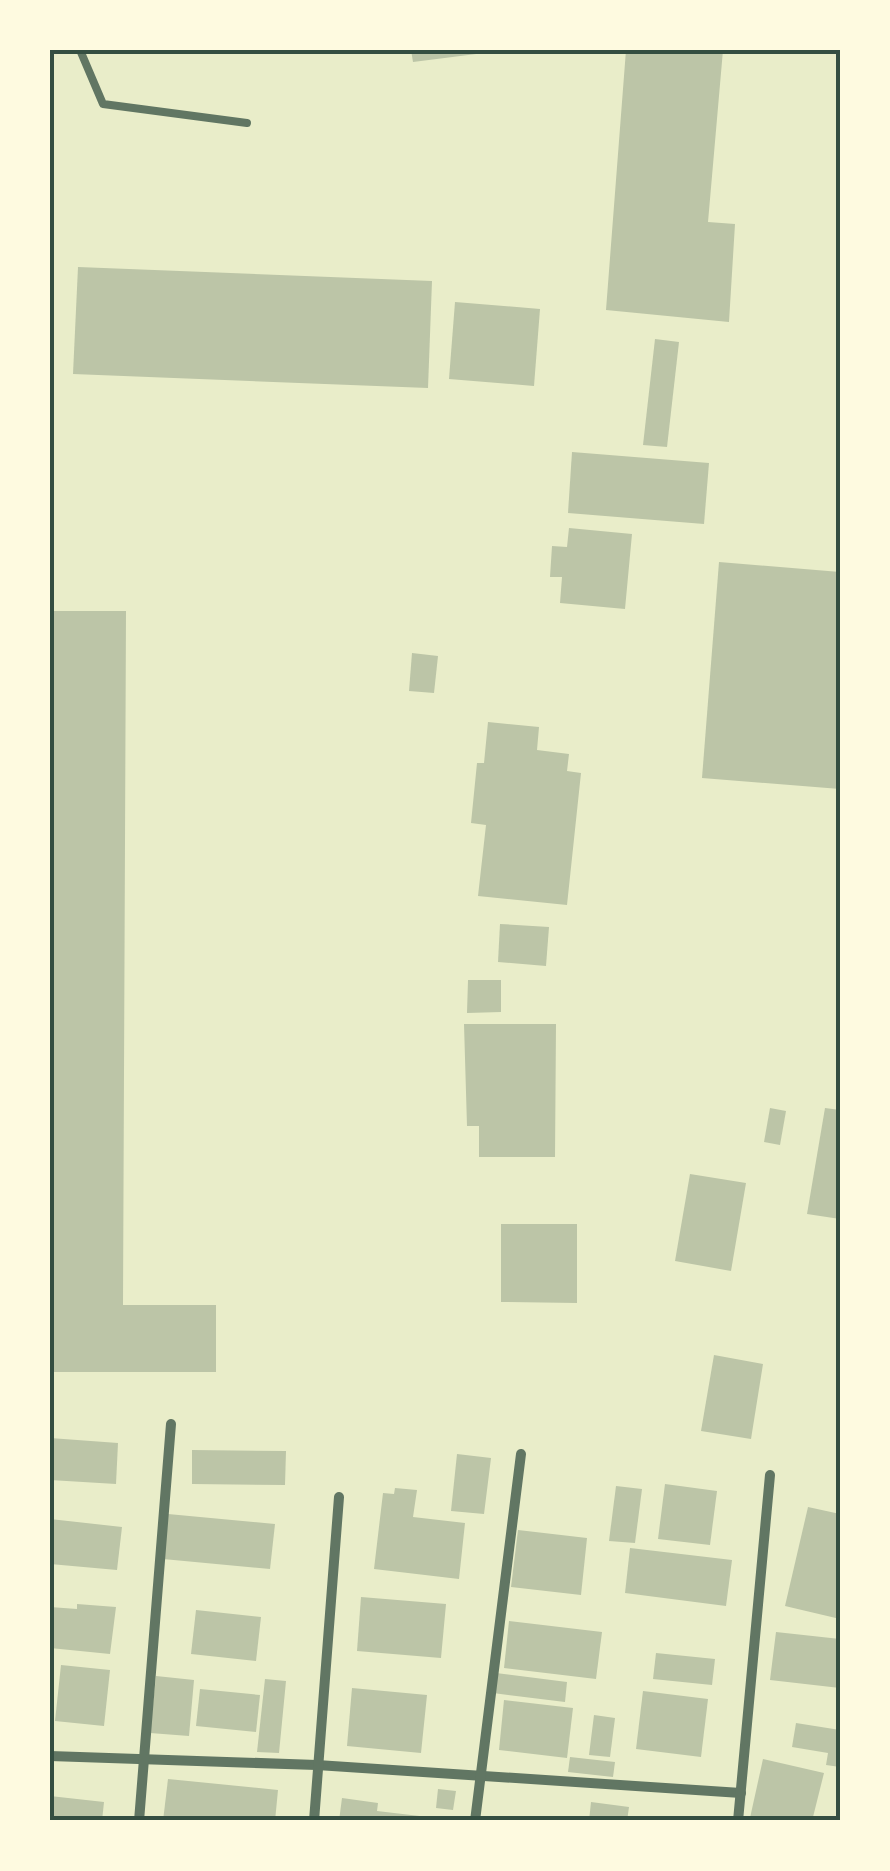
<svg xmlns="http://www.w3.org/2000/svg" width="890" height="1871" viewBox="0 0 890 1871" font-family="'Archivo Narrow',sans-serif">
  <rect width="100%" height="100%" fill="#e9edc9"/>
  <g fill="#bcc5a7">
    <path d="M411 50H492V52L413 62Z"/>
    <path d="M626 50H723L708 222 735 224 729 322 606 310Z"/>
    <path d="M78 267 432 281 428 388 73 374Z"/>
    <path d="M455 302 540 309 534 386 449 379Z"/>
    <path d="M655 339 679 342 667 447 643 445Z"/>
    <path d="M572 452 709 463 704 524 568 513Z"/>
    <path d="M569 528 632 534 625 609 560 603 562 577H550L552 546 567 547Z"/>
    <path d="M719 562 840 572V789L702 778Z"/>
    <path d="M50 611H126L123 1305H216V1372H50Z"/>
    <path d="M412 653 438 656 434 693 409 691Z"/>
    <path d="M488 722 539 727 537 750 569 754 567 771 581 773 567 905 478 896 486 825 471 823 477 763H484Z"/>
    <path d="M500 924 549 927 546 966 498 962Z"/>
    <path d="M468 980H501V1012L467 1013Z"/>
    <path d="M464 1024H556L555 1157H479V1126H467Z"/>
    <path d="M770 1108 786 1111 780 1145 764 1142Z"/>
    <path d="M825 1108 840 1110V1219L807 1214Z"/>
    <path d="M690 1174 746 1183 731 1271 675 1261Z"/>
    <path d="M501 1224H577V1303L501 1302Z"/>
    <path d="M714 1355 763 1364 751 1439 701 1431Z"/>
    <path d="M50 1438 118 1443 116 1484 50 1480Z"/>
    <path d="M192 1450 286 1451 285 1485 192 1484Z"/>
    <path d="M457 1454 491 1458 484 1514 451 1511Z"/>
    <path d="M665 1484 717 1491 710 1545 658 1539Z"/>
    <path d="M616 1486 642 1489 635 1543 609 1541Z"/>
    <path d="M395 1488 417 1490 413 1517 465 1523 459 1579 374 1569 383 1493 394 1494Z"/>
    <path d="M808 1507 840 1514V1619L785 1606Z"/>
    <path d="M168 1514 275 1524 270 1569 163 1559Z"/>
    <path d="M50 1519 122 1527 117 1570 50 1564Z"/>
    <path d="M518 1530 587 1538 581 1595 511 1587Z"/>
    <path d="M630 1548 732 1560 726 1606 625 1593Z"/>
    <path d="M361 1597 446 1604 441 1658 357 1651Z"/>
    <path d="M77 1604 116 1607 110 1654 50 1648V1607L77 1609Z"/>
    <path d="M196 1610 261 1617 256 1661 191 1654Z"/>
    <path d="M509 1621 602 1632 596 1679 504 1668Z"/>
    <path d="M776 1632 840 1639V1688L770 1680Z"/>
    <path d="M656 1653 715 1659 712 1685 653 1679Z"/>
    <path d="M61 1665 110 1670 104 1726 55 1721Z"/>
    <path d="M496 1673 567 1682 565 1702 493 1693Z"/>
    <path d="M156 1676 194 1680 189 1736 150 1733Z"/>
    <path d="M265 1679 286 1681 279 1753 257 1752Z"/>
    <path d="M352 1688 427 1695 421 1753 347 1746Z"/>
    <path d="M200 1689 260 1695 256 1732 196 1726Z"/>
    <path d="M643 1691 708 1699 701 1757 636 1749Z"/>
    <path d="M504 1700 573 1708 567 1758 499 1750Z"/>
    <path d="M594 1715 615 1718 610 1757 589 1755Z"/>
    <path d="M796 1723 840 1730V1767L826 1765 828 1753 792 1747Z"/>
    <path d="M570 1757 615 1762 613 1777 568 1772Z"/>
    <path d="M763 1759 824 1773 812 1821 750 1818Z"/>
    <path d="M168 1779 278 1790 275 1821H163Z"/>
    <path d="M438 1789 456 1791 453 1810 436 1808Z"/>
    <path d="M50 1796 104 1802 102 1821H50Z"/>
    <path d="M342 1798 378 1803 377 1811 428 1817V1821H339Z"/>
    <path d="M591 1802 629 1807 627 1821H589Z"/>
  </g>
  <g fill="none" stroke-linecap="round" stroke-linejoin="round">
    <path stroke="#617663" stroke-width="8" d="M80 50 103 104 247 123"/>
    <g stroke="#617663" stroke-width="10">
      <path d="M50 1756 317 1765 741 1793"/>
      <path d="M139 1821 171 1424"/>
      <path d="M314 1821 339 1497"/>
      <path d="M475 1821 521 1454"/>
      <path d="M738 1821 770 1475"/>
    </g>
  </g>
  <rect width="890" height="1871" fill="none" stroke="#fefae0" stroke-width="105"/>
  <rect x="52" y="52" width="786" height="1766" fill="none" stroke="#344e41" stroke-width="4"/>
</svg>
